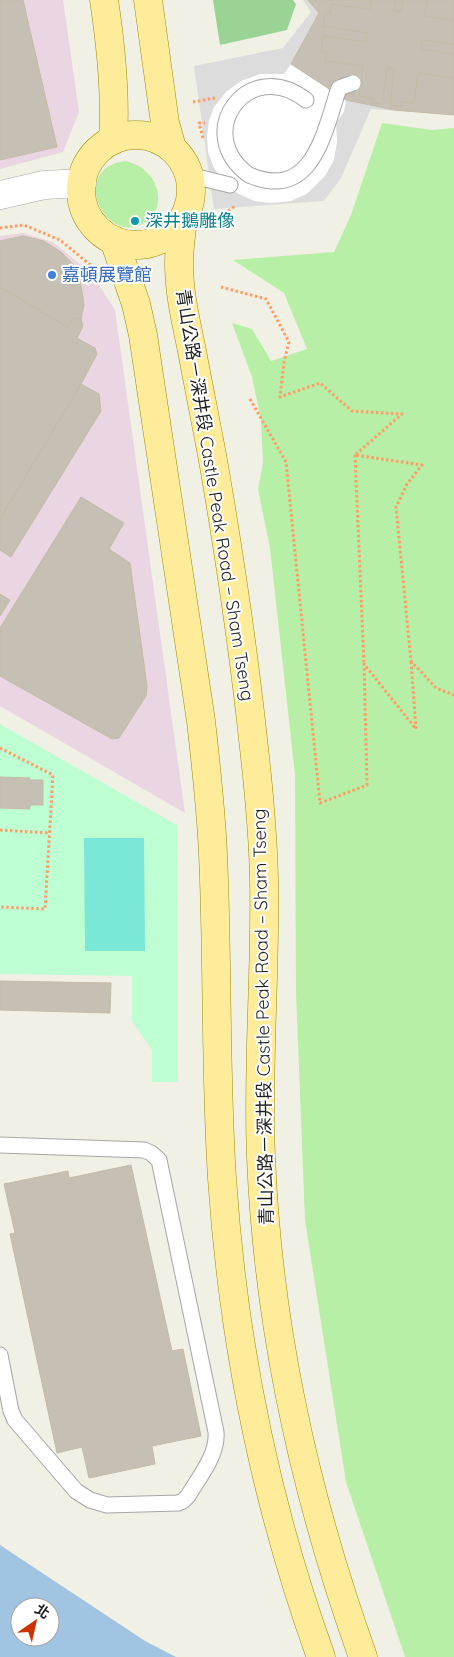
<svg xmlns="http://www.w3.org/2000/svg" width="454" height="1657" viewBox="0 0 454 1657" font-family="Quicksand,'Noto Sans TC',sans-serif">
  <rect width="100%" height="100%" fill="#f1f0e4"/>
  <path fill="#dddcdc" d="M303 0H454V115L371 109 341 178 324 201 214 209 194 66 283 48 311 12Z"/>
  <g fill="#ead6e2">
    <path d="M0 0H63L79 112 63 152 0 169Z"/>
    <path d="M23 233 53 242 92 274 115 310 185 813 0 706V236Z"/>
  </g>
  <g fill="#b8efa6">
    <path d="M382 123 432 130 454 128V1657H405L346 1482 305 1220 296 993 295 775 270 548 258 489 263 463 261 420 252 377 232 323 252 329 271 361 307 349 284 293 233 260 334 252 351 215Z"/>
    <path d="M126 161C132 163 138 165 143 169 160 181 165 209 146 222 105 249 68 167 126 161Z"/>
  </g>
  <path fill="#99d495" d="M213 0H293L296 4 287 30 220 45Z"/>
  <path fill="#befed3" d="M0 724 177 825 178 1082H152V1050L132 1021V976L0 974Z"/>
  <path fill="#7be7d7" d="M84 838H144L145 951H85Z"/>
  <path fill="#a1c4e2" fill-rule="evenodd" d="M0 1545 145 1641 176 1657H0ZM20 1607H50V1637H20Z"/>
  <path fill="#fff" d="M291 64 346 100 344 112 336 123 337 142 334 160 325 176 308 193 291 201 272 203 254 201 237 193 224 182 214 168 208 152 207 136 209 121 214 107 226 92 241 81 260 74H284Z"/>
  <g fill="#c6c0b4" stroke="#c4baa5">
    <path d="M0 0H23L57 147 0 160Z"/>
    <path d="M308 0H454V115L394 110 346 100 291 64 319 13Z"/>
    <path d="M371 0H396L394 11 401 12 403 0H427L425 16 454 20V44L422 40 421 49 454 54V78L418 73 414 103 402 102 401 107 390 105 394 69 387 68 382 104 371 103 372 98 359 96 363 66 325 61 327 52 321 51 323 36 366 42 367 33 323 26 325 13H330L331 4 370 9Z"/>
    <path d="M23 236 44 241 61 252 74 265 81 285 84 305 81 319 74 318 67 327 0 287V241Z"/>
    <path d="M0 287 67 327 74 318 81 319 83 326 77 338 95 348 97 354 81 384 0 519Z"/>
    <path d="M81 384 99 394 101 411 11 557 0 550V519Z"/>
    <path d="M81 497 124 523 109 549 130 563 147 686 146 696 119 738 112 739 0 676V628Z"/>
    <path d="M0 594 10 600 0 616Z"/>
    <path d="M0 777 30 778 29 780H43V805H30V809L0 808Z"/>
    <path d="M0 981 111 983 110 1013 0 1010Z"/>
    <path d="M131 1165 172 1351 183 1349 201 1436 152 1446 155 1464 89 1478 82 1447 57 1453 10 1234 15 1233 4 1184 68 1171 69 1178Z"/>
  </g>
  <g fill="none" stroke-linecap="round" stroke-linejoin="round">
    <g stroke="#a6a6a6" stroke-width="17">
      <g id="lane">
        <path d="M189 175 230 185"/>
        <path d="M249 175C191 133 249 55 306 100"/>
        <path d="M0 1145 144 1150 151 1153 159 1160 216 1432C218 1455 199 1477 188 1496L183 1501 178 1503 107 1505 90 1500 76 1491 15 1420 11 1411 0 1355"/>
      </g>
    </g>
    <g stroke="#a6a6a6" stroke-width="29">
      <path id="street" d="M0 195 44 185 82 183"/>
    </g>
    <g stroke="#9a8c00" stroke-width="29">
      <g id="primary">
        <path d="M104 0C111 46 116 94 113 140"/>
        <path d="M148 0 165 123 172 148"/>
        <circle cx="136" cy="190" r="55"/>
        <path d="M183 220C181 235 179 249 179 264 179 293 186 322 192 351 199 389 207 427 214 466 230 559 244 654 254 748 259 792 263 836 264 879 266 972 257 1065 261 1157 268 1330 305 1495 363 1657"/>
        <path d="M114 240 136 304 143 335 201 721C206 765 211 809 213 854 218 962 215 1070 222 1178 233 1342 265 1502 321 1657"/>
      </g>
    </g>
    <g stroke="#ff9c67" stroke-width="3" stroke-dasharray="2.5 2.5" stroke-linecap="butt">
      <path d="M193 102 215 98"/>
      <path d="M203 138 199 123H205"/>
      <path d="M228 211 235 206"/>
      <path d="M0 228 24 225 60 240 94 268"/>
      <path d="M221 287 266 299 289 342 284 362 280 397 320 383 352 411 402 414 355 455 422 465 407 484 396 507 411 661 436 688 454 695"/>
      <path d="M250 399 286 462 320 803 367 785 364 664 416 729 411 661"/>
      <path d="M355 455 364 664"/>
      <path d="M0 748 53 775 45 909 0 907"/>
      <path d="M0 830 49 833"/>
    </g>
    <use href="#lane" stroke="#fff" stroke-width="15"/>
    <use href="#street" stroke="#fff" stroke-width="28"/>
    <use href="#primary" stroke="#ffec9b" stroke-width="28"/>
    <g stroke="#a6a6a6" stroke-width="17" stroke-linecap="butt">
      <path id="lane-bridge" d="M249 175C313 202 324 132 339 88L353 83"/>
    </g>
    <use href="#lane-bridge" stroke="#fff" stroke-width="15"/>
  </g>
  <circle fill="#0f9aa8" stroke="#fff" stroke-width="2" cx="135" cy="221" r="5"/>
  <circle fill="#3f7fe0" stroke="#fff" stroke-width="2" cx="52" cy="275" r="5"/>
  <g text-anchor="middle" stroke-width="4" stroke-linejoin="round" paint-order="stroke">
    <g font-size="18" fill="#0d838f" stroke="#fff" text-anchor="start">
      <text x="145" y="227">深井鵝雕像</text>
    </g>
    <g font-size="18" fill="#366cbe" stroke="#fff" text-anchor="start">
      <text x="62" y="281">嘉頓展覽館</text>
    </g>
    <g font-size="18" fill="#1f1f1f" stroke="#fff">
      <text transform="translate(215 495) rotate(81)" y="6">青山公路－深井段 Castle Peak Road – Sham Tseng</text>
      <text transform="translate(263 1017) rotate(-91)" y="6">青山公路－深井段 Castle Peak Road – Sham Tseng</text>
    </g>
  </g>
  <g transform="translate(35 1622) rotate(34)"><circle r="24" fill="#ffffff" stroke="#a5a5a5"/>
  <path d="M0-4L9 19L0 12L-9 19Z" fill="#ce3200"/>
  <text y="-8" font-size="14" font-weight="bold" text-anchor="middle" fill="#1f1f1f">北</text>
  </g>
</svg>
